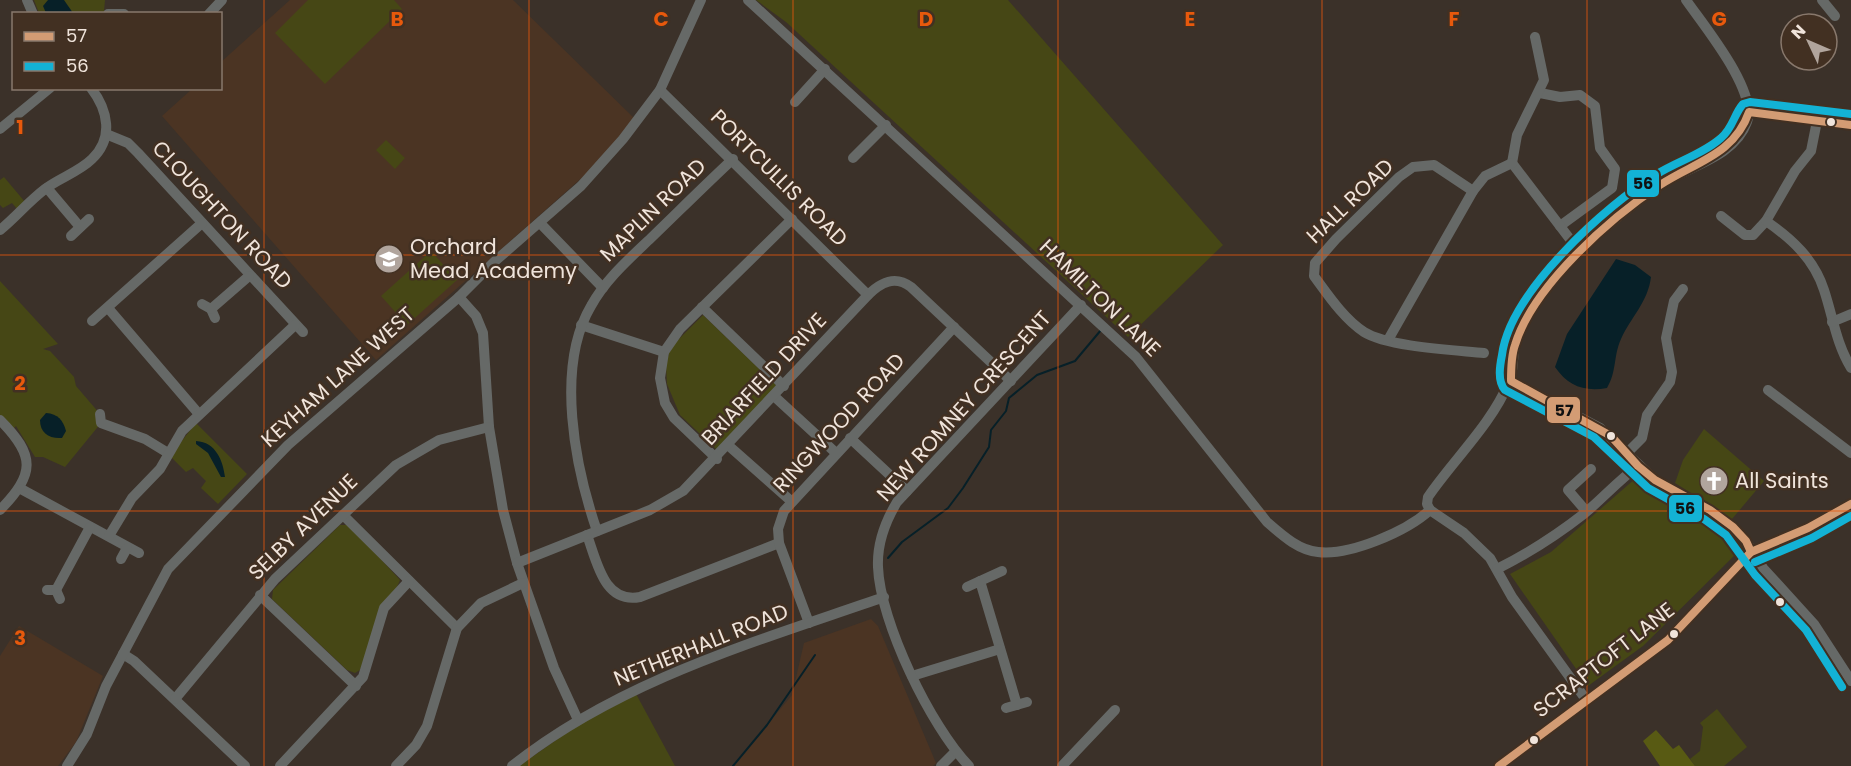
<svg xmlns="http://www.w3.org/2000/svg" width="1851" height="766" viewBox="0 0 1851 766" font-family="Poppins,sans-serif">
  <rect width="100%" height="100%" fill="#3b3129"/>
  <g fill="#4b3423">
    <path d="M290 0H513L635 119 603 159 376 360 162 116 192 89 220 88 221 62Z"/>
    <path d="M871 619 878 626 936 763 933 766H733L792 695 804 643Z"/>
    <path d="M19 626 103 676 76 742 58 766H0V656Z"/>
  </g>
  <g fill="#464715">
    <path d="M34 0H105L104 11 102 14 39 13Z"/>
    <path d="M308 0H394L402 9 325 84 275 33Z"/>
    <path d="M756 0H1008L1223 245 1128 337 786 22Z"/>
    <path d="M386 140 405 158 395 169 376 150Z"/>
    <path d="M4 177 25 202 17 209 12 203 3 208 0 205V180Z"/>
    <path d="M431 251 457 280 407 325 381 296Z"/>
    <path d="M0 281 58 344 43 349 50 351 74 377 76 386 100 414 101 423 65 467 43 457H35L16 426 11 431 0 420Z"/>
    <path d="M703 315 777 386 717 450 680 415 667 384 666 366 670 348Z"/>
    <path d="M196 423 247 474 218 504 201 488 206 481 193 468 186 472 170 456Z"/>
    <path d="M1704 429 1764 481 1732 519 1675 483 1683 460Z"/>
    <path d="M1636 478 1693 509 1743 547 1643 646 1588 686 1510 574 1551 552Z"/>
    <path d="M340 525H349L400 580 360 670 355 673 347 670 272 599 273 590Z"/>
    <path d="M635 692 675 766H519L575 727Z"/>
    <path d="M1717 709 1747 747 1724 766H1695L1690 759 1700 751 1703 727 1700 723Z"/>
  </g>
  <path fill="#585a13" d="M1656 730 1673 749 1679 745 1695 766H1660L1643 741Z"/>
  <g fill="#072028">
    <path d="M48 0H64L73 13H46L43 6Z"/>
    <path d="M1616 259 1635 265 1651 277C1648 302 1631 317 1621 339 1613 357 1617 371 1607 388 1584 392 1568 386 1555 367L1567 334Z"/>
    <path d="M46 413C58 414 63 420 66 431L62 438C49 439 40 433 40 420Z"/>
    <path d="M196 441C216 442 223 461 225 477H221L208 453 196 444Z"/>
  </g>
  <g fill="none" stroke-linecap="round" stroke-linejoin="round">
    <g stroke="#072028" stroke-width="2">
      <path d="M888 558 902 542 948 508 963 488 989 447 991 430 1006 411 1009 398 1037 375 1075 361 1101 330"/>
      <path d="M733 766 767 725 815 655"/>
    </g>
    <g stroke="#666967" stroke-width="10">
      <path d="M27 0 33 14"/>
      <path d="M748 0 1136 357 1267 522C1282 535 1298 550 1318 552 1350 556 1407 531 1430 510"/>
      <path d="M1822 0 1835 16"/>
      <path d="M108 14H124"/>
      <path d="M209 14 222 0"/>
      <path d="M660 90 868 295"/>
      <path d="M1540 93 1560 97 1580 95 1595 106 1600 148 1615 169 1612 188 1560 226"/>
      <path d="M795 102 825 69"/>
      <path d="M1749 112 1851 125"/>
      <path d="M0 129 50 88"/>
      <path d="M106 134 128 143 138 153 303 332"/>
      <path d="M853 158 886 125"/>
      <path d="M1512 163 1517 135 1544 80 1535 37"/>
      <path d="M1512 163 1579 251"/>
      <path d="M47 188 80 227"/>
      <path d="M1473 191 1434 165 1413 167 1399 177 1336 239 1315 263 1314 276C1328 295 1344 319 1364 332 1388 347 1455 350 1484 353"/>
      <path d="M1721 216 1745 235H1753L1766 221 1795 171 1811 151 1817 121"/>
      <path d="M1766 221C1792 239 1814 259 1824 290 1833 317 1836 343 1851 368"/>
      <path d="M540 223 603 288"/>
      <path d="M0 230C16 217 28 202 45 189 59 178 79 172 92 159 114 138 108 110 91 88"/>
      <path d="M71 236 89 219"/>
      <path d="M459 297 476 316 483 333 489 427 503 510 517 563 554 668 578 720"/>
      <path d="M202 304 211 309 215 318"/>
      <path d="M702 307 784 386"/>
      <path d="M108 308 198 413"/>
      <path d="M211 309 249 276"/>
      <path d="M92 321 202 223"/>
      <path d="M1832 322 1851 314"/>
      <path d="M581 325 664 352"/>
      <path d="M1388 340 1473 191 1485 176 1512 163"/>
      <path d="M1511 381 1600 428 1655 480 1710 510 1733 527 1746 541 1763 568 1814 624 1851 681"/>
      <path d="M1768 390 1851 453"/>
      <path d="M775 397 836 453"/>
      <path d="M100 414 101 423 145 439 168 453"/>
      <path d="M0 420C36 456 35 474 0 510"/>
      <path d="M850 438 907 491"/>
      <path d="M729 446 791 501"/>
      <path d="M1627 453 1642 438 1647 415 1670 382 1672 372 1666 338 1674 301 1683 289"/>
      <path d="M717 459 674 418 665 403 660 378 664 352 680 329 792 219"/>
      <path d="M21 489 139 553"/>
      <path d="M1430 510 1427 504 1428 497C1454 459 1491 425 1509 382 1515 370 1511 352 1517 338 1528 310 1558 272 1580 250 1605 227 1633 204 1661 184 1689 166 1735 157 1747 122 1758 91 1704 26 1686 0"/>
      <path d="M1430 510 1464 533 1490 558 1512 597 1587 701"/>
      <path d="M1586 511 1568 490 1591 469"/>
      <path d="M343 515 457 628"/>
      <path d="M597 531C575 467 555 367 591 306 606 279 629 259 651 238 678 212 705 185 733 159"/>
      <path d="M587 535C597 562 604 604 640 597L779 543"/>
      <path d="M109 536 132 498 160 469 182 431 295 325"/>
      <path d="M121 559 127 548"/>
      <path d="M517 563 650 510 683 491 868 295C881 282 895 275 911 287L1011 381"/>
      <path d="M1497 569C1529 553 1557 535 1585 513 1603 498 1619 480 1638 466"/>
      <path d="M980 581 1017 705"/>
      <path d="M967 587 1002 571"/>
      <path d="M47 590H56L60 599"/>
      <path d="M56 590 90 527"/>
      <path d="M260 595 356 686"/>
      <path d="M809 623 779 543 778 529 784 511 954 327"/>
      <path d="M123 654 134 661 245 766"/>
      <path d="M912 676 1000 649"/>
      <path d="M175 699 275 579 396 465 439 440 489 427"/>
      <path d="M1006 708 1027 702"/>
      <path d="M67 766 87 734 106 686 168 569 288 445 459 297 494 262 581 186 623 139 660 90 701 0"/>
      <path d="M280 766 363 677 384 608 409 581"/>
      <path d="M396 766 416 745 427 726 457 628 481 603 523 583"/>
      <path d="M512 766C620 680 755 642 884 597"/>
      <path d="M941 766 955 752"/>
      <path d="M969 766C931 727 880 622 878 567 877 544 885 522 897 502L1081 305"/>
      <path d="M1062 766 1115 710"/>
      <path d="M1499 766 1668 640 1751 552 1808 528 1851 504"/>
    </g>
    <g stroke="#423022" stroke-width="12">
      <g id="bus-1">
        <path d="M1751 552 1746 541 1733 527 1710 510 1655 480 1638 466 1611 436 1511 381C1511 369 1511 356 1515 345 1533 286 1610 218 1660 185 1695 162 1734 155 1749 112L1851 125"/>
        <path d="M1499 766 1668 640 1751 552 1808 528 1851 504"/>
      </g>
    </g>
    <g stroke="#423022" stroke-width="12">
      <g id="bus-2">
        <path d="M1755 562 1812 538 1851 516"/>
        <path d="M1842 687 1806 630 1755 575 1726 535 1704 519 1648 488 1594 437 1505 390C1497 381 1500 365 1502 355 1510 292 1605 206 1657 174 1678 161 1703 154 1721 138 1733 128 1734 114 1743 104L1750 102 1851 114"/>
      </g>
    </g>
    <use href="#bus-1" stroke="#d39c74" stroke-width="8"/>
    <use href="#bus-2" stroke="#13b2d5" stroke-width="8"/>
  </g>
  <path fill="none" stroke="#e8590c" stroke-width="1.5" stroke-opacity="0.55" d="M264 0V766M529 0V766M793 0V766M1058 0V766M1322 0V766M1587 0V766M0 255H1851M0 511H1851"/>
  <defs>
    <g id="school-disc" transform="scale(1.5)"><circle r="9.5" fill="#b1a59d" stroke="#423022"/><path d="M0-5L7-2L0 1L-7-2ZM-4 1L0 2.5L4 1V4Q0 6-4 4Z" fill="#fff"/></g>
    <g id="church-disc" transform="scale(1.5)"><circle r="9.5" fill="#b1a59d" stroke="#423022"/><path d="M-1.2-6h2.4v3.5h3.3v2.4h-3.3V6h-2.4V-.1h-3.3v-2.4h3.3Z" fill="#fff"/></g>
  </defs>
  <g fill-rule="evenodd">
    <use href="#school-disc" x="389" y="259"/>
    <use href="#church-disc" x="1714" y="481"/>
  </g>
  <g fill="#f0e4db" stroke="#423022" stroke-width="2">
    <circle cx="1831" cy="122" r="5"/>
    <circle cx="1611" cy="436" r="5"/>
    <circle cx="1780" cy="602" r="5"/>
    <circle cx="1674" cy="634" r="5"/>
    <circle cx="1534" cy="740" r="5"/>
  </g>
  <g text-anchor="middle" stroke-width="5" stroke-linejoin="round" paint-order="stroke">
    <g font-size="21" fill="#f0e4db" stroke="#423022">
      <text transform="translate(779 178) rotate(45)" y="7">PORTCULLIS ROAD</text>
      <text transform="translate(1350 201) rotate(-44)" y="7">HALL ROAD</text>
      <text transform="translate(653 210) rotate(-44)" y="7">MAPLIN ROAD</text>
      <text transform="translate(222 215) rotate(47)" y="7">CLOUGHTON ROAD</text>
      <text transform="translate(1100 298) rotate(44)" y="7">HAMILTON LANE</text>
      <text transform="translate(338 377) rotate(-42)" y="7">KEYHAM LANE WEST</text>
      <text transform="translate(764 379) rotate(-47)" y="7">BRIARFIELD DRIVE</text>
      <text transform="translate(964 406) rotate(-48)" y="7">NEW ROMNEY CRESCENT</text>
      <text transform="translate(839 423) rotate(-47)" y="7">RINGWOOD ROAD</text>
      <text transform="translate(303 527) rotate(-44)" y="7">SELBY AVENUE</text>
      <text transform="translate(701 645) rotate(-22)" y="7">NETHERHALL ROAD</text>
      <text transform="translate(1604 660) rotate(-38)" y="7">SCRAPTOFT LANE</text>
    </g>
    <g font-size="21" fill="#f0e4db" stroke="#423022" text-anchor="start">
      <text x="410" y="254">Orchard<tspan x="410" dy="24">Mead Academy</tspan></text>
      <text x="1735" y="488">All Saints</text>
    </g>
  </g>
  <g font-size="20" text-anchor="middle" font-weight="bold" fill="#e8590c" stroke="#423022" stroke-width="5" stroke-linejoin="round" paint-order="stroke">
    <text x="397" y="26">B</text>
    <text x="661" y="26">C</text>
    <text x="926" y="26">D</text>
    <text x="1190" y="26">E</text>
    <text x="1454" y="26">F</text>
    <text x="1719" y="26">G</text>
    <text x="20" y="134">1</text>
    <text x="20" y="390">2</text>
    <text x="20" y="645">3</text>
  </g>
  <g stroke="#423022" stroke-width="2">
    <rect x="1626" y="169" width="34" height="29" rx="6" fill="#13b2d5"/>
    <rect x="1546" y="396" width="35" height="28" rx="6" fill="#d39c74"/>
    <rect x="1668" y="494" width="35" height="29" rx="6" fill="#13b2d5"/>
  </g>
  <g font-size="16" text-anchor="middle" font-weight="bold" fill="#111">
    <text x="1643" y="189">56</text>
    <text x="1564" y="416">57</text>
    <text x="1685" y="514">56</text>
  </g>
  <rect x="12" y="12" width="210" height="78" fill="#423022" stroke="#88786c" stroke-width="1.5"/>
  <rect x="24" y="32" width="30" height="9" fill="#d39c74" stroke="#88786c" stroke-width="1.5"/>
  <text x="66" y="42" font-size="18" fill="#f0e4db">57</text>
  <rect x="24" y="62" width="30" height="9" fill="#13b2d5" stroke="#88786c" stroke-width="1.5"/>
  <text x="66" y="72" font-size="18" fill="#f0e4db">56</text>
  <g transform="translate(1809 42) rotate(314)"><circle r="28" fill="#423022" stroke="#88786c" stroke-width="1.5"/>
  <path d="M0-4.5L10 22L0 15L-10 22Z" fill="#b1a59d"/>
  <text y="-9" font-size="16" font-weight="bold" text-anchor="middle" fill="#f0e4db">N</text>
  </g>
</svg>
